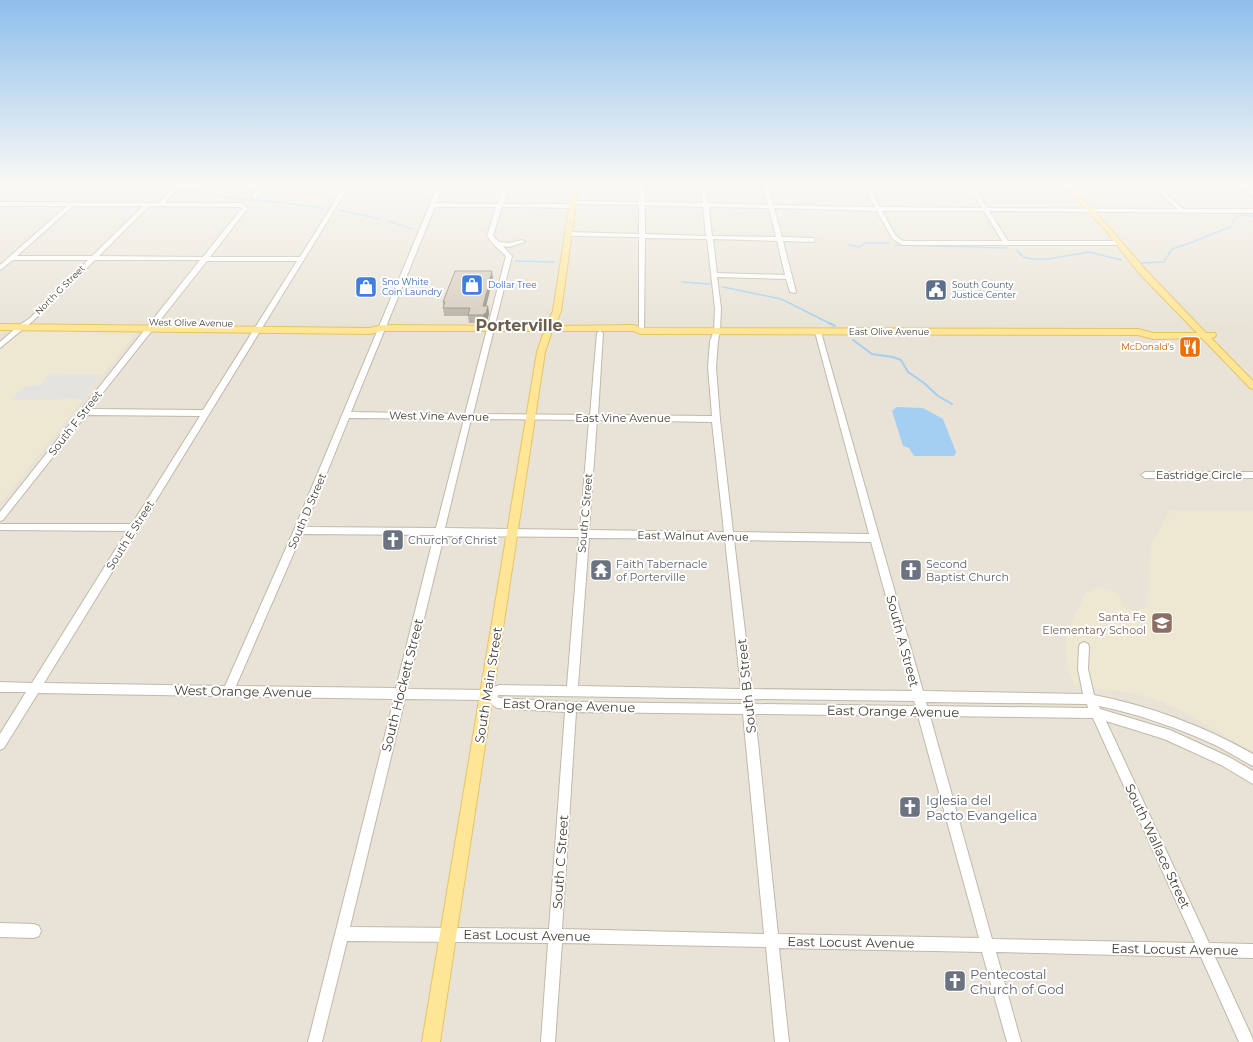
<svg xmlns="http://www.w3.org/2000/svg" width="1253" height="1042" viewBox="0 0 1253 1042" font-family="Montserrat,sans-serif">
  <rect width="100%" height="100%" fill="#f4f1e8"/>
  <rect fill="#e8e3d6" x="0" y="183" width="1253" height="859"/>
  <g fill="#eee7d2">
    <path d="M25 331 137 332 0 504V351L17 335Z"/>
    <path d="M1170 511H1253V752L1187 714 1164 703 1147 697 1125 692 1074 686 1069 672 1066 653V633L1087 591 1091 592 1095 589 1102 588 1112 591 1120 597 1122 606 1137 614 1139 611 1137 609 1148 608 1151 545Z"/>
  </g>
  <path fill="#f5e0dc" d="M0 183H131L112 202 0 201Z"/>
  <path fill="#e5e3e0" d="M50 374 102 375 82 400 79 399 11 400 23 387 41 384Z"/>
  <path fill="#a4cff2" d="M896 407 923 408 943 419 956 452 954 456H914L909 448 903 446 892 411Z"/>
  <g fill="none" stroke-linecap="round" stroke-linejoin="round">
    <g stroke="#a4cff2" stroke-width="1.5">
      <path d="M181 189 237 199 279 202 324 208"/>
      <path d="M340 210 379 219"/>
      <path d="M389 221 412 229"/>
      <path d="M849 245 859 247 866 243H889"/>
      <path d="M895 245 1007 248"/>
      <path d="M1017 250 1023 257 1032 259H1048L1089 252 1121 260"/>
      <path d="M516 261 554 262"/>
      <path d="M1142 263 1164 262 1172 249C1193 243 1211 234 1231 227L1235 217 1245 215 1253 216"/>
      <path d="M682 282 710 284"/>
      <path d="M723 287 781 299 831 324"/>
    </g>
    <g stroke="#a4cff2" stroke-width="2">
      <path d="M829 323 835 326"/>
      <path d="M853 340 872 354 893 357 901 360 908 372 924 383 938 396 952 404"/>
    </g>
    <g stroke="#c0b9aa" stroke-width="2">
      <g id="minor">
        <path d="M177 183H182L165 203H241L248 208 210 257H300L346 183H351L44 683 225 686 294 530 439 183H444L436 203 498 204 504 183H510L503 204H573L576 206 573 208 502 207 493 236 499 242 509 243 522 240 525 242 509 247 503 246 512 256 473 414 590 415 597 333 600 331 603 333 598 415 712 416 708 367 710 341 714 331 715 308 707 239 645 238 644 331 641 333 639 332V237L569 236 566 234 569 232 639 234V205L574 204 572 203V201L639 202V183H645V202L703 203 700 183H706L708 203 768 205 762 183H768L773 205 875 207 862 183H867L880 207 982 208 967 183H972L987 208 1177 209 1149 183H1155L1183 209H1253V213L989 211 1008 241H1119L1122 243 1119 245H902L892 238 877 211 774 208 782 237 813 238 816 240 813 242 783 241 796 292 795 293 790 292 786 279 717 277 721 308 720 331 718 341 716 367 720 419 733 532 869 534 815 332 818 330 821 332 923 691 1083 694 1078 669 1079 647 1080 644 1084 642 1088 644 1089 647 1088 669 1094 695C1150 706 1204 726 1253 754V766C1240 760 1228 751 1215 745 1178 728 1138 714 1099 706L1100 709 1170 730 1229 757 1253 771V784L1221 765 1164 739 1106 721 1209 943 1253 944V958L1215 957 1252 1037 1253 1042H1239L1201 957 996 952 1021 1042H1007L982 952 779 948 789 1042H775L766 947 562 943 555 1042H541L548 943 347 941 322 1042H308L394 699 38 693 4 748 0 750V734L26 692H0V682L32 683 127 531 0 530V524H132L200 416 86 415 3 520 0 521V512L200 260H95L34 320 0 348V342L17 327 30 318 88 260H13L0 270V265L67 206H0V202L159 203ZM645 205 703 207 706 236 645 234ZM73 206H143L92 256H17ZM149 206 240 207 242 208 203 257 99 256ZM435 207H496L487 236 494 245 506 256 465 414 351 412ZM709 207 769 208 776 237 712 236ZM882 211H984L1002 241H903L896 236ZM713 239 777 241 785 275 717 273ZM207 261H297L203 410 90 409ZM349 418 464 419 436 528 305 527ZM471 419 589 420 580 530 445 528ZM597 420 712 422 724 532 589 530ZM302 534 434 535 396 688 236 686ZM444 536 579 537 567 686 499 685 487 690 407 689ZM589 538 725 539 741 689 578 686ZM734 540 871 542 912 691 752 689ZM499 695 742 699V704L571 702 499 698 497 696ZM405 699 485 700 497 708 565 712 549 929 350 927ZM753 699 914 701 916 706 753 704ZM926 702 1087 704 1088 708 927 706ZM576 712 743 714 764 934 562 929ZM755 714 918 716 979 938 778 934ZM930 716 1093 718 1195 943 992 939Z"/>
        <path d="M262 183H267L256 198H252L251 197Z"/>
        <path d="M1237 183H1243L1253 191V196Z"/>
        <path d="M1145 472H1253V478H1145L1141 475Z"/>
        <path d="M0 923 34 924 39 926 41 931 39 936 34 938 0 937Z"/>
      </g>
    </g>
    <g stroke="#e6c465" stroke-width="2">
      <path id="major" d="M573 183H579L561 311 555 326 634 325 642 328 1138 329 1153 333H1197L1138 272 1103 227 1061 183H1068L1107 225 1144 268 1206 333H1215L1216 335 1215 337 1211 338 1253 381V389L1250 388 1202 338 1153 339 1138 335 641 334 633 331H552L545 352 440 1042H422L537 352 544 331H382L370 334 0 330V324L370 328 382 325 546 326 553 311Z"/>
    </g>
    <use href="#minor" fill="#fff" fill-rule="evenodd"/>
    <use href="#major" fill="#ffe596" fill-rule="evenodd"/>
  </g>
  <path fill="#b8b0a3" d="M493 279 486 306H488L489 314 487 321 484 323H469L468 316H444L443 308V302Z"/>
  <g fill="#969084">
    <path d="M492 271 493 279 484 314 483 306Z"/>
    <path d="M488 306 489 314 487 321 484 323 483 315Z"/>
  </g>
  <path fill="#d6cdbd" stroke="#969084" d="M455 271H492L483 306H488L486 313 483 315H468L470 308H443L445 302H443Z"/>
  <linearGradient id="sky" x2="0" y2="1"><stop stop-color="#8dbfec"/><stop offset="0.56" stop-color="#faf9f5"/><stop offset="1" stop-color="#faf9f5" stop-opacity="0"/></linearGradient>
  <rect width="1253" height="329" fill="url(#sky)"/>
  <defs>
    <g id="shop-square" transform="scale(1.15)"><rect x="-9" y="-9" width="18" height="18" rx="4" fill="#3f7fe0" stroke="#fff"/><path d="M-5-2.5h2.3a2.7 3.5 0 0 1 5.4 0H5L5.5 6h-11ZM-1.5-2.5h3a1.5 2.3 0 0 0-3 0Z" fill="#fff"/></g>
    <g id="civic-square" transform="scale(1.15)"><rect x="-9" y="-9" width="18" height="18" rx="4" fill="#5c6f8a" stroke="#fff"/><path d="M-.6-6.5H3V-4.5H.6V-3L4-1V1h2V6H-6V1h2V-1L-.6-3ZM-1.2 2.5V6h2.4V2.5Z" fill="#fff"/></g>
    <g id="restaurant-square" transform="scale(1.15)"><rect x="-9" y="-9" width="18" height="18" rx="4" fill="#e8710a" stroke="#fff"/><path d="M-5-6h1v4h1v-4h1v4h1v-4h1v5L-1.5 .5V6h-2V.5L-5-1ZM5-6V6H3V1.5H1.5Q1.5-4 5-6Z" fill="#fff"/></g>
    <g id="church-square" transform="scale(1.15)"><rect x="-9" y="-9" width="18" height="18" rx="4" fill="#6b7280" stroke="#fff"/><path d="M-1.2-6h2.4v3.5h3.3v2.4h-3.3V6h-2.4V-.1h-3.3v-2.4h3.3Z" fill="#fff"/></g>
    <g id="temple-square" transform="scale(1.15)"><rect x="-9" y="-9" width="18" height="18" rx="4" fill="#6b7280" stroke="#fff"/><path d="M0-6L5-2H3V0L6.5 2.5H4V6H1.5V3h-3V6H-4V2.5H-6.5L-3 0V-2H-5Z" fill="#fff"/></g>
    <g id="school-square" transform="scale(1.15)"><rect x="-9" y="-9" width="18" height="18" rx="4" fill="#8d6e63" stroke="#fff"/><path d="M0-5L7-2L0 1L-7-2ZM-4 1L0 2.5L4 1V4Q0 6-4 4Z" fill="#fff"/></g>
  </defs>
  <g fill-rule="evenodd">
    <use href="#shop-square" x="472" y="285"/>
    <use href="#shop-square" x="366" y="287"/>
    <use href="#civic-square" x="936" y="290"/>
    <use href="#restaurant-square" x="1190" y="347"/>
    <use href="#church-square" x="393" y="540"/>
    <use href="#temple-square" x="601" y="570"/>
    <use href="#church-square" x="911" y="570"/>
    <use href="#school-square" x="1162" y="623"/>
    <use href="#church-square" x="910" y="807"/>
    <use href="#church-square" x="955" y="981"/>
  </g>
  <g text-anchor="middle" stroke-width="4" stroke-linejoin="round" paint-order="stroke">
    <g font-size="9" fill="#366cbe" stroke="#fff" text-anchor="start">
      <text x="382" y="285">Sno White<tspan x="382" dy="10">Coin Laundry</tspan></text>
      <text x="488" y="288">Dollar Tree</text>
    </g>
    <g font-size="9" fill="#4e5e75" stroke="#fff" text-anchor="start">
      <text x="952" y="288">South County<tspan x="952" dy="10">Justice Center</tspan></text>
    </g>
    <g font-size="9" fill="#484236" stroke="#fff">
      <text transform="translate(60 290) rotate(-45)" y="3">North G Street</text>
      <text transform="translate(191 323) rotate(1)" y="3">West Olive Avenue</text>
      <text x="889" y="335">East Olive Avenue</text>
    </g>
    <g font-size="9" fill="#c56008" stroke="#fff" text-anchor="end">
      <text x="1174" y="350">McDonald's</text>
    </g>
    <g font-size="11" fill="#484236" stroke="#fff">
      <text transform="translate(439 416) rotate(1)" y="4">West Vine Avenue</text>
      <text x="623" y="422">East Vine Avenue</text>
      <text transform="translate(75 423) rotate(-52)" y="4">South F Street</text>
      <text x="1199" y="479">Eastridge Circle</text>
      <text transform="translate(307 511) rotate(-67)" y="4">South D Street</text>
      <text transform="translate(585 513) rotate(-85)" y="4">South C Street</text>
      <text transform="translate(130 535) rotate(-58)" y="4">South E Street</text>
      <text transform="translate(693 536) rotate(1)" y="4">East Walnut Avenue</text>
    </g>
    <g font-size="11" fill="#5b616d" stroke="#fff" text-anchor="start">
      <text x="408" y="544">Church of Christ</text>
      <text x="616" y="568">Faith Tabernacle<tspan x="616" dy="13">of Porterville</tspan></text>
      <text x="926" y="568">Second<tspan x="926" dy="13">Baptist Church</tspan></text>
    </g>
    <g font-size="11" fill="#785e54" stroke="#fff" text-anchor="end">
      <text x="1146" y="621">Santa Fe<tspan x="1146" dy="13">Elementary School</tspan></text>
    </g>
    <g font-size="13" fill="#484236" stroke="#fff">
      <text transform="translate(903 641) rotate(75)" y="5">South A Street</text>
      <text transform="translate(402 685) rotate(-76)" y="5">South Hockett Street</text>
      <text transform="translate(488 685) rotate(-81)" y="5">South Main Street</text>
      <text transform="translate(746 686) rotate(-96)" y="5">South B Street</text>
      <text transform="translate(243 691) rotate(1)" y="5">West Orange Avenue</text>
      <text transform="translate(569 705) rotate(2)" y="5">East Orange Avenue</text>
      <text transform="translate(893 711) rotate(1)" y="5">East Orange Avenue</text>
      <text transform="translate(1158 846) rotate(65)" y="5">South Wallace Street</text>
      <text transform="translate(560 862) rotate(-86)" y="5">South C Street</text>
      <text transform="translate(527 935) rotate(1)" y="5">East Locust Avenue</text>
      <text transform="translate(851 942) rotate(1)" y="5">East Locust Avenue</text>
      <text transform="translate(1175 949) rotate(1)" y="5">East Locust Avenue</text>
    </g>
    <g font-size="13" fill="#5b616d" stroke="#fff" text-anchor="start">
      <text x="926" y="805">Iglesia del<tspan x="926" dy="15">Pacto Evangelica</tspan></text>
      <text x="970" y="979">Pentecostal<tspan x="970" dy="15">Church of God</tspan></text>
    </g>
    <g font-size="16" font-weight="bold" fill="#6b604d" stroke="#fff">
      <text x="519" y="331">Porterville</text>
    </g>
  </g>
</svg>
